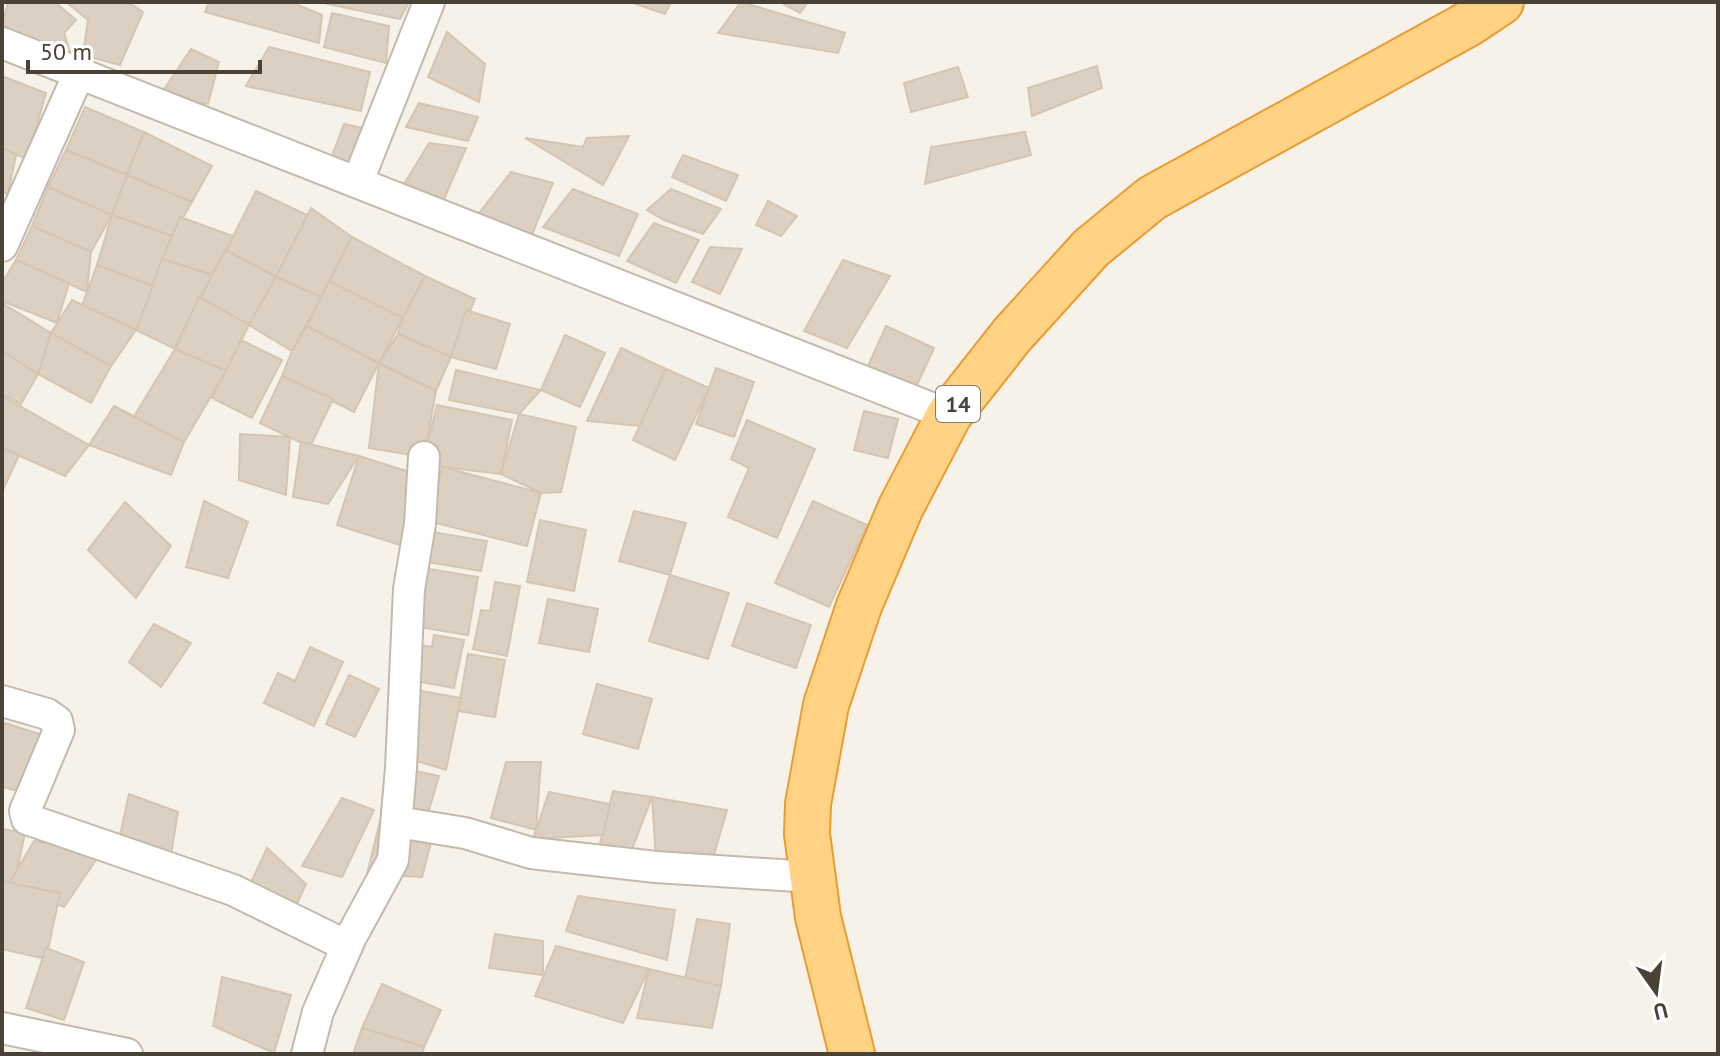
<svg xmlns="http://www.w3.org/2000/svg" width="1720" height="1056" viewBox="0 0 1720 1056" font-family="'PT Sans',sans-serif">
  <rect width="100%" height="100%" fill="#f6f2ea"/>
  <g fill="#dcd0c2" stroke="#d5c5b1" stroke-width="2">
    <path d="M8 2H55L76 20 64 33 73 61 2 26Z"/>
    <path d="M66 2H128L143 12 120 65 83 55 88 20Z"/>
    <path d="M209 2H291L322 15 319 43 205 12Z"/>
    <path d="M329 2H409L400 19 327 4Z"/>
    <path d="M630 2H671L665 14Z"/>
    <path d="M741 2 845 33 838 53 718 33Z"/>
    <path d="M780 2H808L800 13Z"/>
    <path d="M332 13 389 26 386 63 324 47Z"/>
    <path d="M447 32 485 64 479 102 428 77Z"/>
    <path d="M269 47 370 72 361 111 246 86Z"/>
    <path d="M191 49 219 62 208 104 159 97Z"/>
    <path d="M1097 66 1102 88 1032 116 1028 88Z"/>
    <path d="M958 67 968 97 911 112 904 83Z"/>
    <path d="M2 76 46 93 27 159 2 149Z"/>
    <path d="M419 103 478 117 468 141 406 127Z"/>
    <path d="M85 107 144 132 127 175 66 150Z"/>
    <path d="M344 124 367 129 354 180 329 164Z"/>
    <path d="M144 132 212 166 192 202 127 175Z"/>
    <path d="M1025 132 1031 155 925 184 931 147Z"/>
    <path d="M629 136 603 185 525 138 583 147 587 138Z"/>
    <path d="M429 143 466 148 444 199 401 189Z"/>
    <path d="M2 147 16 155 8 194 2 192Z"/>
    <path d="M66 150 127 175 112 215 48 187Z"/>
    <path d="M683 155 738 175 726 201 672 177Z"/>
    <path d="M511 172 553 183 531 237 476 217Z"/>
    <path d="M127 175 192 202 172 236 112 215Z"/>
    <path d="M48 187 112 215 91 252 32 226Z"/>
    <path d="M573 189 638 214 619 256 543 227Z"/>
    <path d="M671 189 721 209 703 234 664 220 647 210Z"/>
    <path d="M256 191 309 216 276 277 226 250Z"/>
    <path d="M768 201 797 216 781 236 756 225Z"/>
    <path d="M311 208 352 237 321 297 276 277Z"/>
    <path d="M112 215 172 236 153 286 97 265Z"/>
    <path d="M180 217 233 236 212 275 162 259Z"/>
    <path d="M654 223 699 240 676 283 627 261Z"/>
    <path d="M32 226 91 252 87 292 16 260Z"/>
    <path d="M352 237 425 276 403 318 329 281Z"/>
    <path d="M710 247 742 249 720 294 692 282Z"/>
    <path d="M226 250 276 277 249 325 199 297Z"/>
    <path d="M162 259 212 275 175 349 136 330Z"/>
    <path d="M16 260 69 283 57 323 2 301V283Z"/>
    <path d="M843 260 890 276 847 348 804 331Z"/>
    <path d="M97 265 153 286 136 330 78 317Z"/>
    <path d="M425 276 475 299 451 357 398 334 403 318Z"/>
    <path d="M276 277 321 297 292 351 249 325Z"/>
    <path d="M329 281 403 318 379 363 307 326Z"/>
    <path d="M199 297 249 325 226 371 175 349Z"/>
    <path d="M72 300 136 330 111 366 51 333Z"/>
    <path d="M2 303 51 333 38 374 2 351Z"/>
    <path d="M466 310 510 324 496 369 451 357Z"/>
    <path d="M307 326 379 363 354 412 282 376 292 351Z"/>
    <path d="M886 326 934 348 906 409 858 388Z"/>
    <path d="M51 333 111 366 91 403 38 374Z"/>
    <path d="M398 334 451 357 436 391 379 363Z"/>
    <path d="M565 335 605 353 580 407 541 390Z"/>
    <path d="M241 340 282 360 252 418 212 398Z"/>
    <path d="M621 348 666 369 640 426 587 421Z"/>
    <path d="M175 349 226 371 184 442 133 418Z"/>
    <path d="M2 351 38 374 21 404 2 394Z"/>
    <path d="M379 363 436 391 424 457 369 448Z"/>
    <path d="M716 368 754 382 734 437 696 424Z"/>
    <path d="M666 369 709 388 675 460 633 440Z"/>
    <path d="M456 370 541 390 519 414 449 400Z"/>
    <path d="M282 376 333 399 310 447 260 423Z"/>
    <path d="M2 396 89 445 65 476 2 448Z"/>
    <path d="M437 405 512 420 501 474 442 467 424 457Z"/>
    <path d="M114 406 184 442 171 475 89 445Z"/>
    <path d="M864 411 898 419 888 458 854 450Z"/>
    <path d="M519 414 576 427 561 492 541 493 501 474Z"/>
    <path d="M747 420 815 449 777 538 728 517 749 468 731 459Z"/>
    <path d="M240 434 290 437 286 495 239 480Z"/>
    <path d="M301 442 359 456 328 504 293 497Z"/>
    <path d="M2 448 19 455 2 492Z"/>
    <path d="M359 456 422 476 400 545 337 525Z"/>
    <path d="M442 467 541 493 527 546 428 521Z"/>
    <path d="M204 501 248 522 228 578 186 567Z"/>
    <path d="M813 501 867 525 829 607 775 583Z"/>
    <path d="M125 502 171 546 136 598 88 550Z"/>
    <path d="M634 511 686 523 670 575 619 561Z"/>
    <path d="M540 520 586 530 574 591 527 582Z"/>
    <path d="M426 531 487 541 481 571 421 561Z"/>
    <path d="M423 568 478 577 468 635 413 626Z"/>
    <path d="M670 575 729 593 708 659 649 641Z"/>
    <path d="M495 582 520 586 507 656 473 649 481 610 490 611Z"/>
    <path d="M548 599 598 609 589 652 539 643Z"/>
    <path d="M747 603 811 625 796 668 732 646Z"/>
    <path d="M154 624 191 643 161 687 129 662Z"/>
    <path d="M434 635 464 640 454 688 410 680 416 644 432 647Z"/>
    <path d="M310 647 343 662 314 726 264 703 278 673 295 681Z"/>
    <path d="M468 654 505 660 495 717 458 711Z"/>
    <path d="M349 675 379 689 355 737 326 724Z"/>
    <path d="M597 684 652 699 638 749 583 734Z"/>
    <path d="M406 688 461 698 446 770 390 753Z"/>
    <path d="M5 723 55 739 32 794 2 787V730Z"/>
    <path d="M506 762H541L536 830 491 818Z"/>
    <path d="M388 765 439 776 424 827 381 813Z"/>
    <path d="M613 791 652 797 628 860 597 856Z"/>
    <path d="M549 792 610 804 603 835 533 839Z"/>
    <path d="M129 794 178 812 170 861 117 849Z"/>
    <path d="M652 797 727 810 710 868 656 859Z"/>
    <path d="M342 798 374 810 342 877 302 866Z"/>
    <path d="M380 821 433 835 422 877 367 874Z"/>
    <path d="M2 829 25 833 11 899 2 897Z"/>
    <path d="M34 841 102 851 64 907 9 883Z"/>
    <path d="M267 848 306 884 296 906 245 895Z"/>
    <path d="M2 881 60 893 46 959 2 949Z"/>
    <path d="M578 896 675 910 667 960 566 931Z"/>
    <path d="M697 919 730 924 721 986 685 980Z"/>
    <path d="M495 934 543 941V975L489 968Z"/>
    <path d="M556 946 649 969 623 1023 535 996Z"/>
    <path d="M46 948 84 962 64 1020 26 1008Z"/>
    <path d="M649 969 721 986 712 1028 637 1018Z"/>
    <path d="M222 977 291 995 274 1053 213 1026Z"/>
    <path d="M382 984 441 1010 424 1047 362 1028Z"/>
    <path d="M362 1028 424 1047 422 1054H353Z"/>
  </g>
  <g fill="none" stroke-linecap="round" stroke-linejoin="round">
    <g stroke="#c3baac" stroke-width="34">
      <g id="minor">
        <path d="M2 43 949 415"/>
        <path d="M358 181 429 2"/>
        <path d="M2 246 80 71"/>
        <path d="M2 701 47 714 57 721 59 730 25 811 27 819 233 890 347 946"/>
        <path d="M397 822 465 833 531 853 656 867 812 877"/>
        <path d="M2 1028 127 1054"/>
        <path d="M307 1054 318 1012 351 937 393 860 401 768 409 589 420 524 424 457"/>
      </g>
    </g>
    <g stroke="#eb9c30" stroke-width="48">
      <path id="trunk" d="M852 1054 818 917 807 834 808 804 826 705 859 606 901 507 949 415 1012 335 1091 248 1152 198 1468 24 1501 2"/>
    </g>
    <use href="#minor" stroke="#fff" stroke-width="30"/>
    <use href="#trunk" stroke="#ffd284" stroke-width="44"/>
  </g>
  <g text-anchor="middle" stroke-width="7" stroke-linejoin="round" paint-order="stroke">
    <rect fill="#fff" stroke="#817b73" stroke-width="2" x="936" y="386" width="44" height="36" rx="6"/>
    <g font-size="22" font-weight="bold" fill="#4b4237">
      <text x="958" y="412">14</text>
    </g>
  </g>
  <rect width="1720" height="1056" fill="none" stroke="#4b4237" stroke-width="8"/>
  <g transform="translate(1656 992) rotate(166)" stroke="#ffffff" stroke-width="6" paint-order="stroke">
  <path d="M0-6L14 30L0 20L-14 30Z" fill="#4b4237"/>
  <text y="-12" font-size="22" font-weight="bold" text-anchor="middle" fill="#4b4237">U</text>
  </g>
  <path d="M28 60v12h232v-12" fill="none" stroke="#4b4237" stroke-width="4"/>
  <text x="40" y="60" font-size="24" fill="#4b4237" stroke="#ffffff" stroke-width="6" paint-order="stroke">50 m</text>
</svg>
